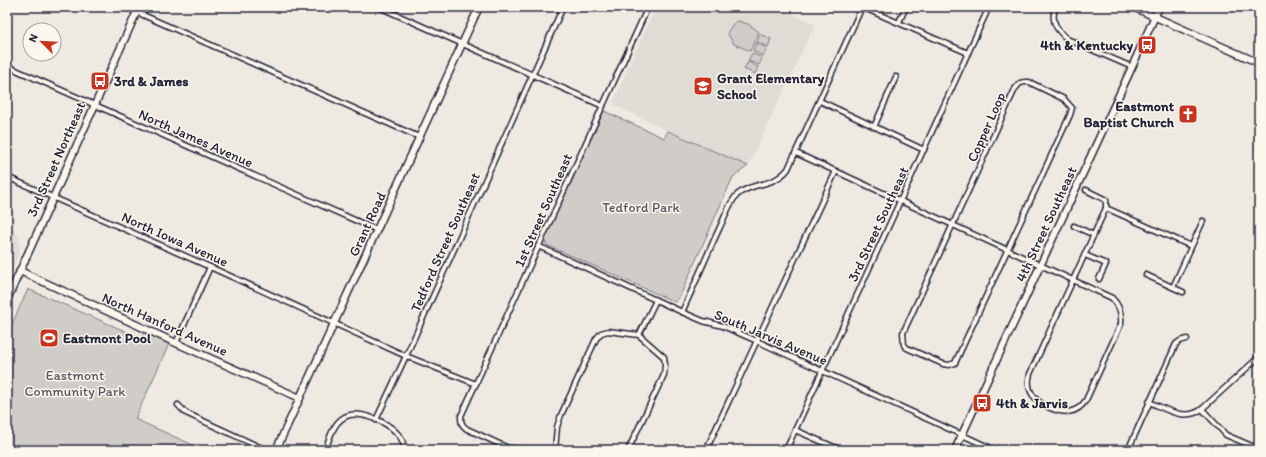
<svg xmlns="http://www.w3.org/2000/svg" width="1266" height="457" viewBox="0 0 1266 457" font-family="Itim,sans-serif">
  <rect width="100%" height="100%" fill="#eeeae2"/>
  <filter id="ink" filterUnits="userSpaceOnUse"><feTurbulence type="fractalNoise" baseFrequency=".025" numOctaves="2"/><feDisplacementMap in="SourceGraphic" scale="8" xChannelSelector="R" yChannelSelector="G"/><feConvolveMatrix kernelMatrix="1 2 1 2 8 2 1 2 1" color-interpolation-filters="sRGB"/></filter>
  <g filter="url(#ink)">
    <g fill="#dfdbd5">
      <path d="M656 7H777L815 24 748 166 668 131 613 104V103L627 69Z"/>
      <path d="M7 225 18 235 20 251 7 279Z"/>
    </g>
    <g fill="#d0cdc9" stroke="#797882">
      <path d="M738 21 748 24 759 32 750 51 734 44 727 33 733 24Z"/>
      <path d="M760 34 771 39 768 47 757 42Z"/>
      <path d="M756 43 767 48 763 56 753 51Z"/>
      <path d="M752 53 762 58 759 65 748 61Z"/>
      <path d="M748 62 758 67 755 74 744 69Z"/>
      <path d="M604 111 664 138 668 131 748 166 733 177 679 298 675 302 547 245 544 240Z"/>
      <path d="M28 289 141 338 144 332 169 344 135 419 204 450H7V335Z"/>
    </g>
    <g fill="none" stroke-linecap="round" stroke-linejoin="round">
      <g stroke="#22223b" stroke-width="7">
        <g id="street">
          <path d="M125 7 419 137"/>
          <path d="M379 7 603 106"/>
          <path d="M862 7 968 53"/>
          <path d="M1055 7C1051 22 1056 29 1067 39L1132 67"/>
          <path d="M899 22 906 7"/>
          <path d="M7 66 377 230"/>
          <path d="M1025 82H1029L1064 99 1072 108 1070 115 955 363 949 365 943 364 907 348 904 345 903 333 1015 89 1020 83Z"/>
          <path d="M820 101 924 150"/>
          <path d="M874 127 896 77"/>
          <path d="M796 153C902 201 1007 250 1112 298 1120 306 1122 314 1121 324L1086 400C1077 414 1065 414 1050 408 1036 402 1025 391 1030 374L1106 208 1191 246"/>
          <path d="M7 177 210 267 406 356 476 384"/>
          <path d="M1086 190 1106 200V208"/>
          <path d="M1074 226 1094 235"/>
          <path d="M538 246 682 312 703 321 723 326 757 341 995 450"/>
          <path d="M1085 255 1106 264 1099 279"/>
          <path d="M1146 275 1183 292"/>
          <path d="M1173 287 1203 221"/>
          <path d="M682 312C695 284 707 255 720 227 725 217 729 203 737 195 753 181 773 188 788 169L862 7"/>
          <path d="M639 335 656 300"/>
          <path d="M176 343 210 267"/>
          <path d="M1149 402C1166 409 1185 422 1202 409L1259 357"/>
          <path d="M178 405 186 413 266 450"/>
          <path d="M1202 409 1226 435 1259 449"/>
          <path d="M376 420 406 356 563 7"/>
          <path d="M795 430 841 450"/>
          <path d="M325 450C329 440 333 424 343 418 357 408 387 422 397 433 402 438 404 443 404 450"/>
          <path d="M535 450 508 448 467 429C461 425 461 422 461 416L648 7"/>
          <path d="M555 450 557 427 561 415 596 339 601 333 608 331 639 335"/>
          <path d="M628 450 664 375 665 365 664 357 639 335"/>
          <path d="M706 450 836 171"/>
          <path d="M786 450 989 7"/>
          <path d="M1128 450 1176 344 1180 341 1187 339"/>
        </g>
      </g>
      <g stroke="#22223b" stroke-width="9">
        <g id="secondary">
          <path d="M1133 7 1259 63"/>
          <path d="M20 271 176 343 300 398"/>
          <path d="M7 300 139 7"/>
          <path d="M955 450 1132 67 1159 7"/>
        </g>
      </g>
      <g stroke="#22223b" stroke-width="9">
        <path id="primary" d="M276 450 479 7"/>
      </g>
      <use href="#street" stroke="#fbf7ec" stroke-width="4"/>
      <use href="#secondary" stroke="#fbf7ec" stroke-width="6"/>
      <use href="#primary" stroke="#fbf7ec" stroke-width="6"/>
    </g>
  </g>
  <defs>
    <g id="bus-square" transform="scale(1)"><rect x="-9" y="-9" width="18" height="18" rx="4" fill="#c8321e" stroke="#fbf7ec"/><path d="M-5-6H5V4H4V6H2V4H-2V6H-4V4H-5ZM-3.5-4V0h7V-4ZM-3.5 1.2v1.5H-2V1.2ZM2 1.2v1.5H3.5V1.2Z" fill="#fff"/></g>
    <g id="school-square" transform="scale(1)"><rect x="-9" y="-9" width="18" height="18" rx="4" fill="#c8321e" stroke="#fbf7ec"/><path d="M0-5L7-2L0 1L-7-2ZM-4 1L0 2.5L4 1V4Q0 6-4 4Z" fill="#fff"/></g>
    <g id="church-square" transform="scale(1)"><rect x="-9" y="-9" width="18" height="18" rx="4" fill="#c8321e" stroke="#fbf7ec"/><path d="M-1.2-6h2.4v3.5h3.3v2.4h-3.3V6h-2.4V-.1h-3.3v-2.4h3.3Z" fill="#fff"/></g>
    <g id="stadium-square" transform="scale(1)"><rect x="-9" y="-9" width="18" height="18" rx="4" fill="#c8321e" stroke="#fbf7ec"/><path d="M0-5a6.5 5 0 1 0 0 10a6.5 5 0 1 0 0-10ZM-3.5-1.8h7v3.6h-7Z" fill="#fff"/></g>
  </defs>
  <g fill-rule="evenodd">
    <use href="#bus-square" x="1147" y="45"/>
    <use href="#bus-square" x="100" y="81"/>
    <use href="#school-square" x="703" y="86"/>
    <use href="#church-square" x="1188" y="114"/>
    <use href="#stadium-square" x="49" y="338"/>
    <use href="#bus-square" x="982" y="403"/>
  </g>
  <g text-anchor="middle" stroke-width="3" stroke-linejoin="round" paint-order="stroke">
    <g font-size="14" font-weight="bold" fill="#22223b" stroke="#fbf7ec" text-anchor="start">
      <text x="1133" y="50" text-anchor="end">4th &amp; Kentucky</text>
      <text x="717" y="83">Grant Elementary<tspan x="717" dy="16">School</tspan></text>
      <text x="114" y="86">3rd &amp; James</text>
      <text x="1174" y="111" text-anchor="end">Eastmont<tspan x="1174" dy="16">Baptist Church</tspan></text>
      <text x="63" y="343">Eastmont Pool</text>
      <text x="996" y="408">4th &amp; Jarvis</text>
    </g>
    <g font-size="14" fill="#22223b" stroke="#fbf7ec">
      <text transform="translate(986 127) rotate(-66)" y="5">Copper Loop</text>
      <text transform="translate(196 138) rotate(24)" y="5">North James Avenue</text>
      <text transform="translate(56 159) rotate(-66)" y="5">3rd Street Northeast</text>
      <text transform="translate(543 210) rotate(-66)" y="5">1st Street Southeast</text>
      <text transform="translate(367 224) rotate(-65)" y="5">Grant Road</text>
      <text transform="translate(878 224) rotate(-65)" y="5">3rd Street Southeast</text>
      <text transform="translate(1046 224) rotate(-65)" y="5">4th Street Southeast</text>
      <text transform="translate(175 239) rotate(24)" y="5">North Iowa Avenue</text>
      <text transform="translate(445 242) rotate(-66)" y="5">Tedford Street Southeast</text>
      <text transform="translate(165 324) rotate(24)" y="5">North Hanford Avenue</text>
      <text transform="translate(771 337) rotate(23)" y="5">South Jarvis Avenue</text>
    </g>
    <g font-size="14" fill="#565566" stroke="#fbf7ec">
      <text x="641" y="212">Tedford Park</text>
      <text x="75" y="380">Eastmont<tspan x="75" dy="16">Community Park</tspan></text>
    </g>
  </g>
  <rect width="1266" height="457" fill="none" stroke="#fbf7ec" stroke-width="24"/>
  <rect x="12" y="12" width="1242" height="433" fill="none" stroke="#22223b" stroke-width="1.5" filter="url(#ink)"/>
  <g transform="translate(42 42) rotate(294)"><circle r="19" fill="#fbf7ec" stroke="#a4a2a5"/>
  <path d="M0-3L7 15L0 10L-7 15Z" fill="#c8321e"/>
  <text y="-6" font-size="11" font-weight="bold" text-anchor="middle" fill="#22223b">N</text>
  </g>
</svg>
